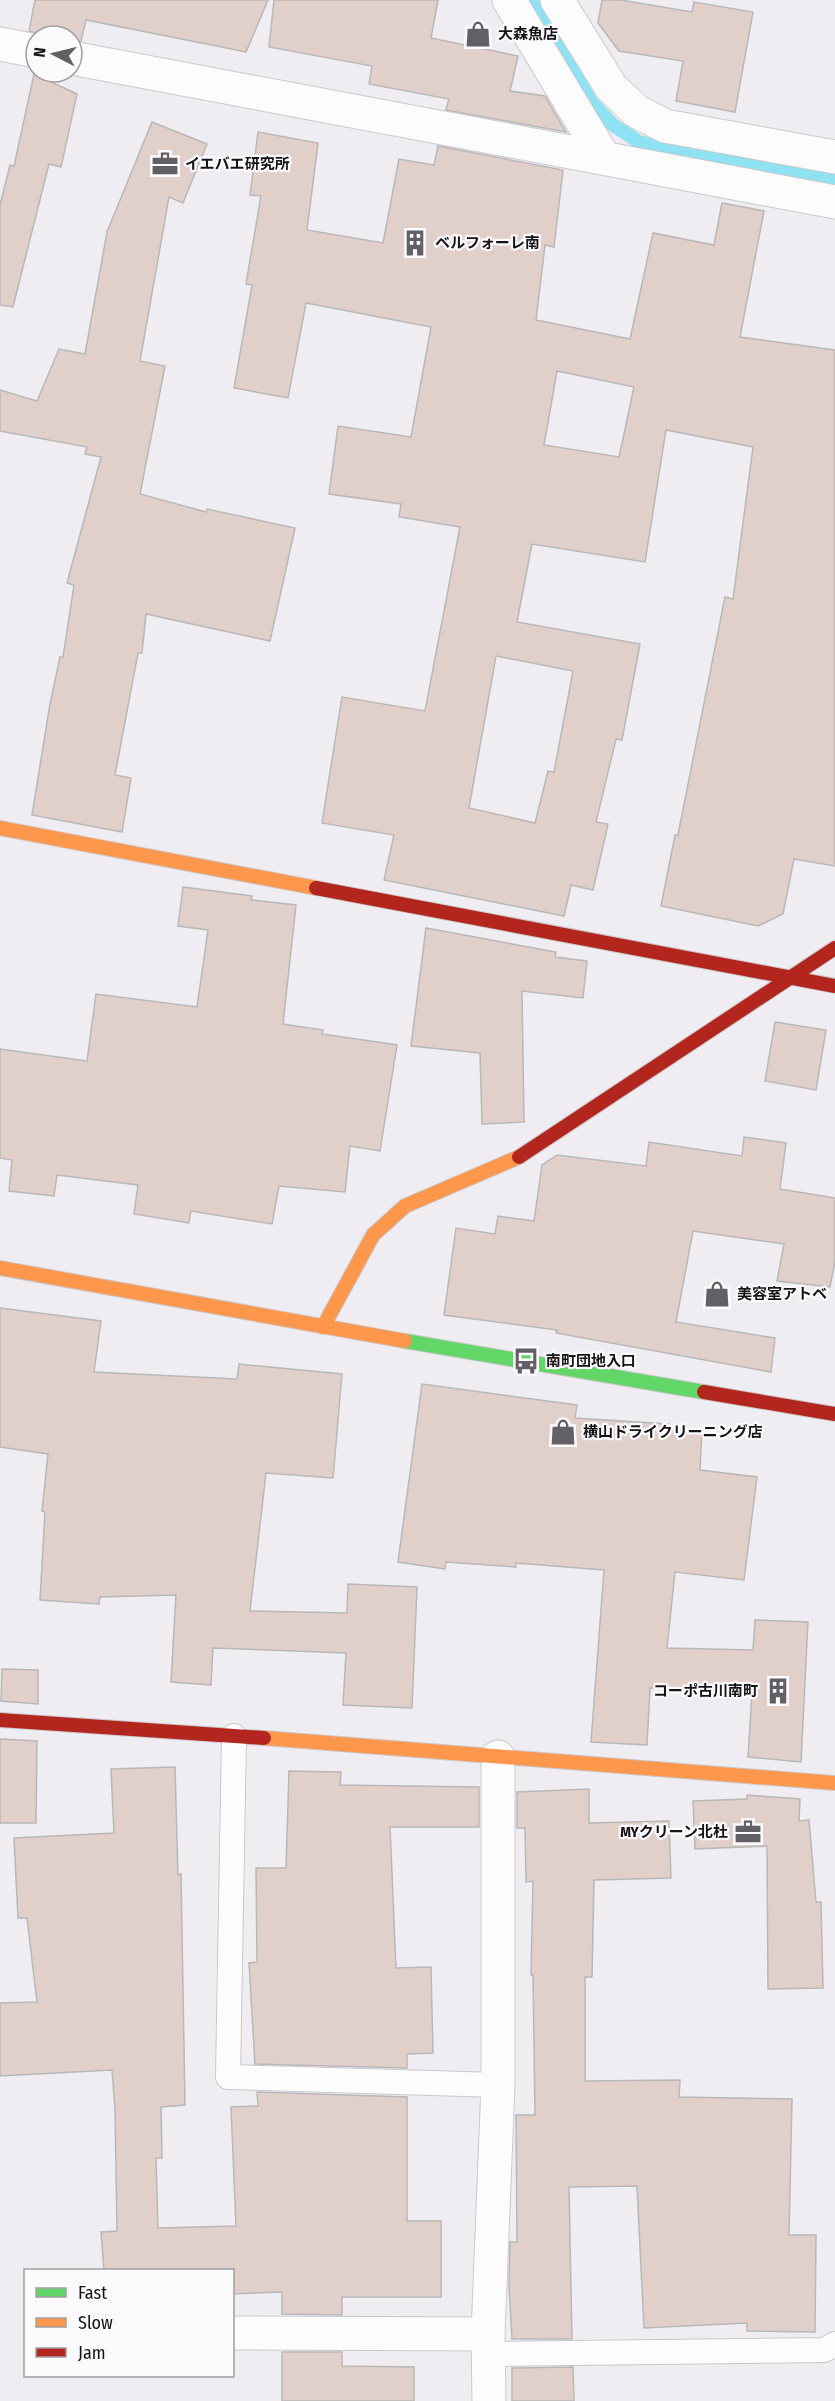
<svg xmlns="http://www.w3.org/2000/svg" width="835" height="2401" viewBox="0 0 835 2401" font-family="'Fira Sans Condensed','Noto Sans JP',sans-serif">
  <rect width="100%" height="100%" fill="#f0edf2"/>
  <g fill="none" stroke-linecap="round" stroke-linejoin="round">
    <path stroke="#8fe2f2" stroke-width="14" d="M531 0 591 102 613 125 639 142 675 151 835 180"/>
  </g>
  <g fill="#e1d0ca" stroke="#b9b7b8" stroke-width="1.5" fill-rule="evenodd">
    <path d="M35 0H268L246 52 86 20 81 41 72 40V36H47L29 31Z"/>
    <path d="M274 0H438L431 38 518 56 510 91 545 96 566 132 446 110 449 99 369 84 372 66 269 47Z"/>
    <path d="M602 0H621L692 12 694 2 753 12 735 112 676 101 683 61 619 51 598 23Z"/>
    <path d="M34 74 77 94 61 167 49 164 13 307 0 305V205L10 165 14 166Z"/>
    <path d="M152 122 207 144 183 203 169 197 140 361 165 366 140 494 206 512 207 509 295 528 270 641 146 614 142 653H138L115 775 131 778 122 832 32 815 50 704 60 657H63L74 585 67 583 101 457 85 454 87 447 0 431V390L37 401 59 349 85 354 107 232Z"/>
    <path d="M258 132 318 143 307 230 383 243 399 159 434 165 438 146 563 170 554 247 545 245 536 320 630 339 653 233 714 245 722 203 764 211 740 337 835 350V866L794 859 783 914 758 926 661 906 675 835H678L725 597 733 599 753 447 666 430 645 562 532 544 517 622 640 644 622 740 616 739 596 822 608 824 593 890 571 885 564 916 384 880 394 835 322 823 342 697 425 711 460 527 399 517 401 504 329 494 338 426 411 437 431 327 306 303 288 398 234 388 252 285 246 284 261 196 250 195ZM557 371 634 387 619 457 544 445ZM496 656 573 671 554 772 548 771 535 823 469 808Z"/>
    <path d="M183 887 252 896 251 900 296 905 283 1024 323 1030 322 1034 397 1045 380 1151 350 1146 345 1192 279 1186 272 1224 191 1211 189 1223 134 1214 138 1185 57 1175 54 1196 9 1191 12 1160 0 1158V1049L87 1061 96 994 197 1007 208 930 178 926Z"/>
    <path d="M426 928 556 952 555 957 587 961 583 998 522 991 524 1122 482 1124 480 1053 411 1046Z"/>
    <path d="M775 1022 826 1030 816 1090 765 1081Z"/>
    <path d="M744 1137 786 1143 780 1189 835 1198V1261L830 1287 777 1281 784 1244 693 1231 676 1322 775 1338 771 1372 556 1333 557 1330 444 1315 456 1228 495 1234 498 1216 534 1221 542 1165 557 1155 646 1166 649 1142 742 1156Z"/>
    <path d="M0 1308 101 1321 94 1372 237 1379 239 1364 342 1374 333 1478 266 1473 250 1611 347 1613 348 1584 417 1587 412 1708 343 1705 346 1653 213 1648 211 1685 171 1682 176 1595 100 1597 99 1604 40 1600 45 1512 42 1511 48 1454 0 1447Z"/>
    <path d="M422 1384 577 1405 575 1418 669 1424 668 1429 702 1431 700 1470 757 1477 744 1580 675 1572 667 1648 753 1650 755 1620 808 1622 801 1762 748 1757 752 1692 650 1688 647 1745 591 1742 604 1570 516 1563V1567L446 1562 445 1569 398 1562Z"/>
    <path d="M2 1669 38 1670V1704L1 1701Z"/>
    <path d="M0 1739 37 1741 36 1823H0Z"/>
    <path d="M175 1767 178 1875 181 1874 185 2105 161 2107 162 2158H156L158 2228 236 2226 231 2107 258 2106 257 2092 407 2097V2221H441V2297H342V2315L282 2314V2292L232 2294V2271H104L101 2232 117 2231 115 2109 112 2070 0 2076V2003L37 2002 27 1918H18L14 1838 114 1833 111 1769Z"/>
    <path d="M289 1771 341 1772 340 1785 479 1787V1827H390L396 1968 431 1967 433 2053 407 2054V2068L255 2064 249 1963 257 1962 256 1868H286Z"/>
    <path d="M589 1789V1823L669 1821 671 1878 594 1880 592 1977H585V2081L680 2080 679 2097 792 2099 789 2235H816L815 2332 747 2331V2323L644 2328 637 2186 569 2187 572 2339H512L509 2286 510 2242H517L516 2115H535L533 1975H531L533 1881 526 1882 525 1828H517V1792Z"/>
    <path d="M747 1795 800 1799 799 1821 809 1820 816 1902H821L823 1988 768 1989 767 1846 695 1849 693 1801 747 1799Z"/>
    <path d="M282 2352H342V2366L414 2367V2401H282Z"/>
    <path d="M573 2367 574 2401H512V2368Z"/>
  </g>
  <g fill="none" stroke-linecap="round" stroke-linejoin="round">
    <g stroke="#cac8cb" stroke-width="26">
      <g id="lane">
        <path d="M234 1736 228 2077 498 2085"/>
        <path d="M489 2354 824 2350 835 2344"/>
      </g>
    </g>
    <g stroke="#cac8cb" stroke-width="35">
      <g id="street">
        <path d="M509 0 604 158"/>
        <path d="M557 0 611 87 636 111 665 126 835 157"/>
        <path d="M0 44 36 51"/>
        <path d="M72 58 835 202"/>
        <path d="M232 2333 488 2334"/>
        <path d="M489 2401 488 2334 498 2085V1757"/>
      </g>
    </g>
    <g stroke="#cac8cb" stroke-width="16">
      <path id="fast" d="M405 1341 704 1392"/>
    </g>
    <g stroke="#cac8cb" stroke-width="16">
      <g id="slow">
        <path d="M0 828 316 888"/>
        <path d="M0 1268 405 1341"/>
        <path d="M323 1327 373 1235 405 1206 519 1157"/>
        <path d="M264 1738 835 1783"/>
      </g>
    </g>
    <g stroke="#cac8cb" stroke-width="16">
      <g id="jam">
        <path d="M316 888 835 986"/>
        <path d="M519 1157 835 948"/>
        <path d="M704 1392 835 1414"/>
        <path d="M0 1720 264 1738"/>
      </g>
    </g>
    <use href="#lane" stroke="#fdfcfd" stroke-width="24"/>
    <use href="#street" stroke="#fdfcfd" stroke-width="33"/>
    <use href="#fast" stroke="#63d668" stroke-width="14"/>
    <use href="#slow" stroke="#ff974d" stroke-width="14"/>
    <use href="#jam" stroke="#b3261e" stroke-width="14"/>
  </g>
  <defs>
    <g id="shop-bare" transform="scale(2.07)"><path d="M-5-2.5h2.3a2.7 3.5 0 0 1 5.4 0H5L5.5 6h-11ZM-1.5-2.5h3a1.5 2.3 0 0 0-3 0Z" fill="#626064" stroke="#fdfafe" stroke-width="2.5" paint-order="stroke"/></g>
    <g id="office-bare" transform="scale(2.07)"><path d="M-6-3h4V-5.5h4V-3h4V5H-6ZM-1-4.5V-3h2v-1.5ZM-6 0V1H6V0Z" fill="#626064" stroke="#fdfafe" stroke-width="2.5" paint-order="stroke"/></g>
    <g id="building-bare" transform="scale(2.07)"><path d="M-4-6H4V6H1V3H-1V6H-4ZM-2.5-4.3h1.7v1.8h-1.7ZM.8-4.3h1.7v1.8H.8ZM-2.5-1h1.7V.8h-1.7ZM.8-1h1.7V.8H.8Z" fill="#626064" stroke="#fdfafe" stroke-width="2.5" paint-order="stroke"/></g>
    <g id="bus-bare" transform="scale(2.07)"><path d="M-5-6H5V4H4V6H2V4H-2V6H-4V4H-5ZM-3.5-4V0h7V-4ZM-3.5 1.2v1.5H-2V1.2ZM2 1.2v1.5H3.5V1.2Z" fill="#626064" stroke="#fdfafe" stroke-width="2.5" paint-order="stroke"/></g>
  </defs>
  <g fill-rule="evenodd">
    <use href="#shop-bare" x="478" y="34"/>
    <use href="#office-bare" x="165" y="164"/>
    <use href="#building-bare" x="415" y="243"/>
    <use href="#shop-bare" x="717" y="1294"/>
    <use href="#bus-bare" x="526" y="1361"/>
    <use href="#shop-bare" x="563" y="1432"/>
    <use href="#building-bare" x="778" y="1691"/>
    <use href="#office-bare" x="748" y="1832"/>
  </g>
  <g text-anchor="middle" stroke-width="4.5" stroke-linejoin="round" paint-order="stroke">
    <g font-size="15" font-weight="bold" fill="#161417" stroke="#fdfafe" text-anchor="start">
      <text x="498" y="39">大森魚店</text>
      <text x="185" y="169">イエバエ研究所</text>
      <text x="435" y="248">ベルフォーレ南</text>
      <text x="737" y="1299">美容室アトベ</text>
      <text x="546" y="1366">南町団地入口</text>
      <text x="583" y="1437">横山ドライクリーニング店</text>
      <text x="758" y="1696" text-anchor="end">コーポ古川南町</text>
      <text x="728" y="1837" text-anchor="end">MYクリーン北杜</text>
    </g>
  </g>
  <rect x="24" y="2269" width="210" height="108" fill="#fdfafe" stroke="#a19ea2" stroke-width="1.5"/>
  <rect x="36" y="2288" width="30" height="9" fill="#63d668" stroke="#a19ea2" stroke-width="1.5"/>
  <text x="78" y="2299" font-size="18" fill="#161417">Fast</text>
  <rect x="36" y="2318" width="30" height="9" fill="#ff974d" stroke="#a19ea2" stroke-width="1.5"/>
  <text x="78" y="2329" font-size="18" fill="#161417">Slow</text>
  <rect x="36" y="2348" width="30" height="9" fill="#b3261e" stroke="#a19ea2" stroke-width="1.5"/>
  <text x="78" y="2359" font-size="18" fill="#161417">Jam</text>
  <g transform="translate(54 54) rotate(277)"><circle r="28" fill="#fdfafe" stroke="#a19ea2" stroke-width="1.5"/>
  <path d="M0-4.5L10 22L0 15L-10 22Z" fill="#626064"/>
  <text y="-9" font-size="16" font-weight="bold" text-anchor="middle" fill="#161417">N</text>
  </g>
</svg>
